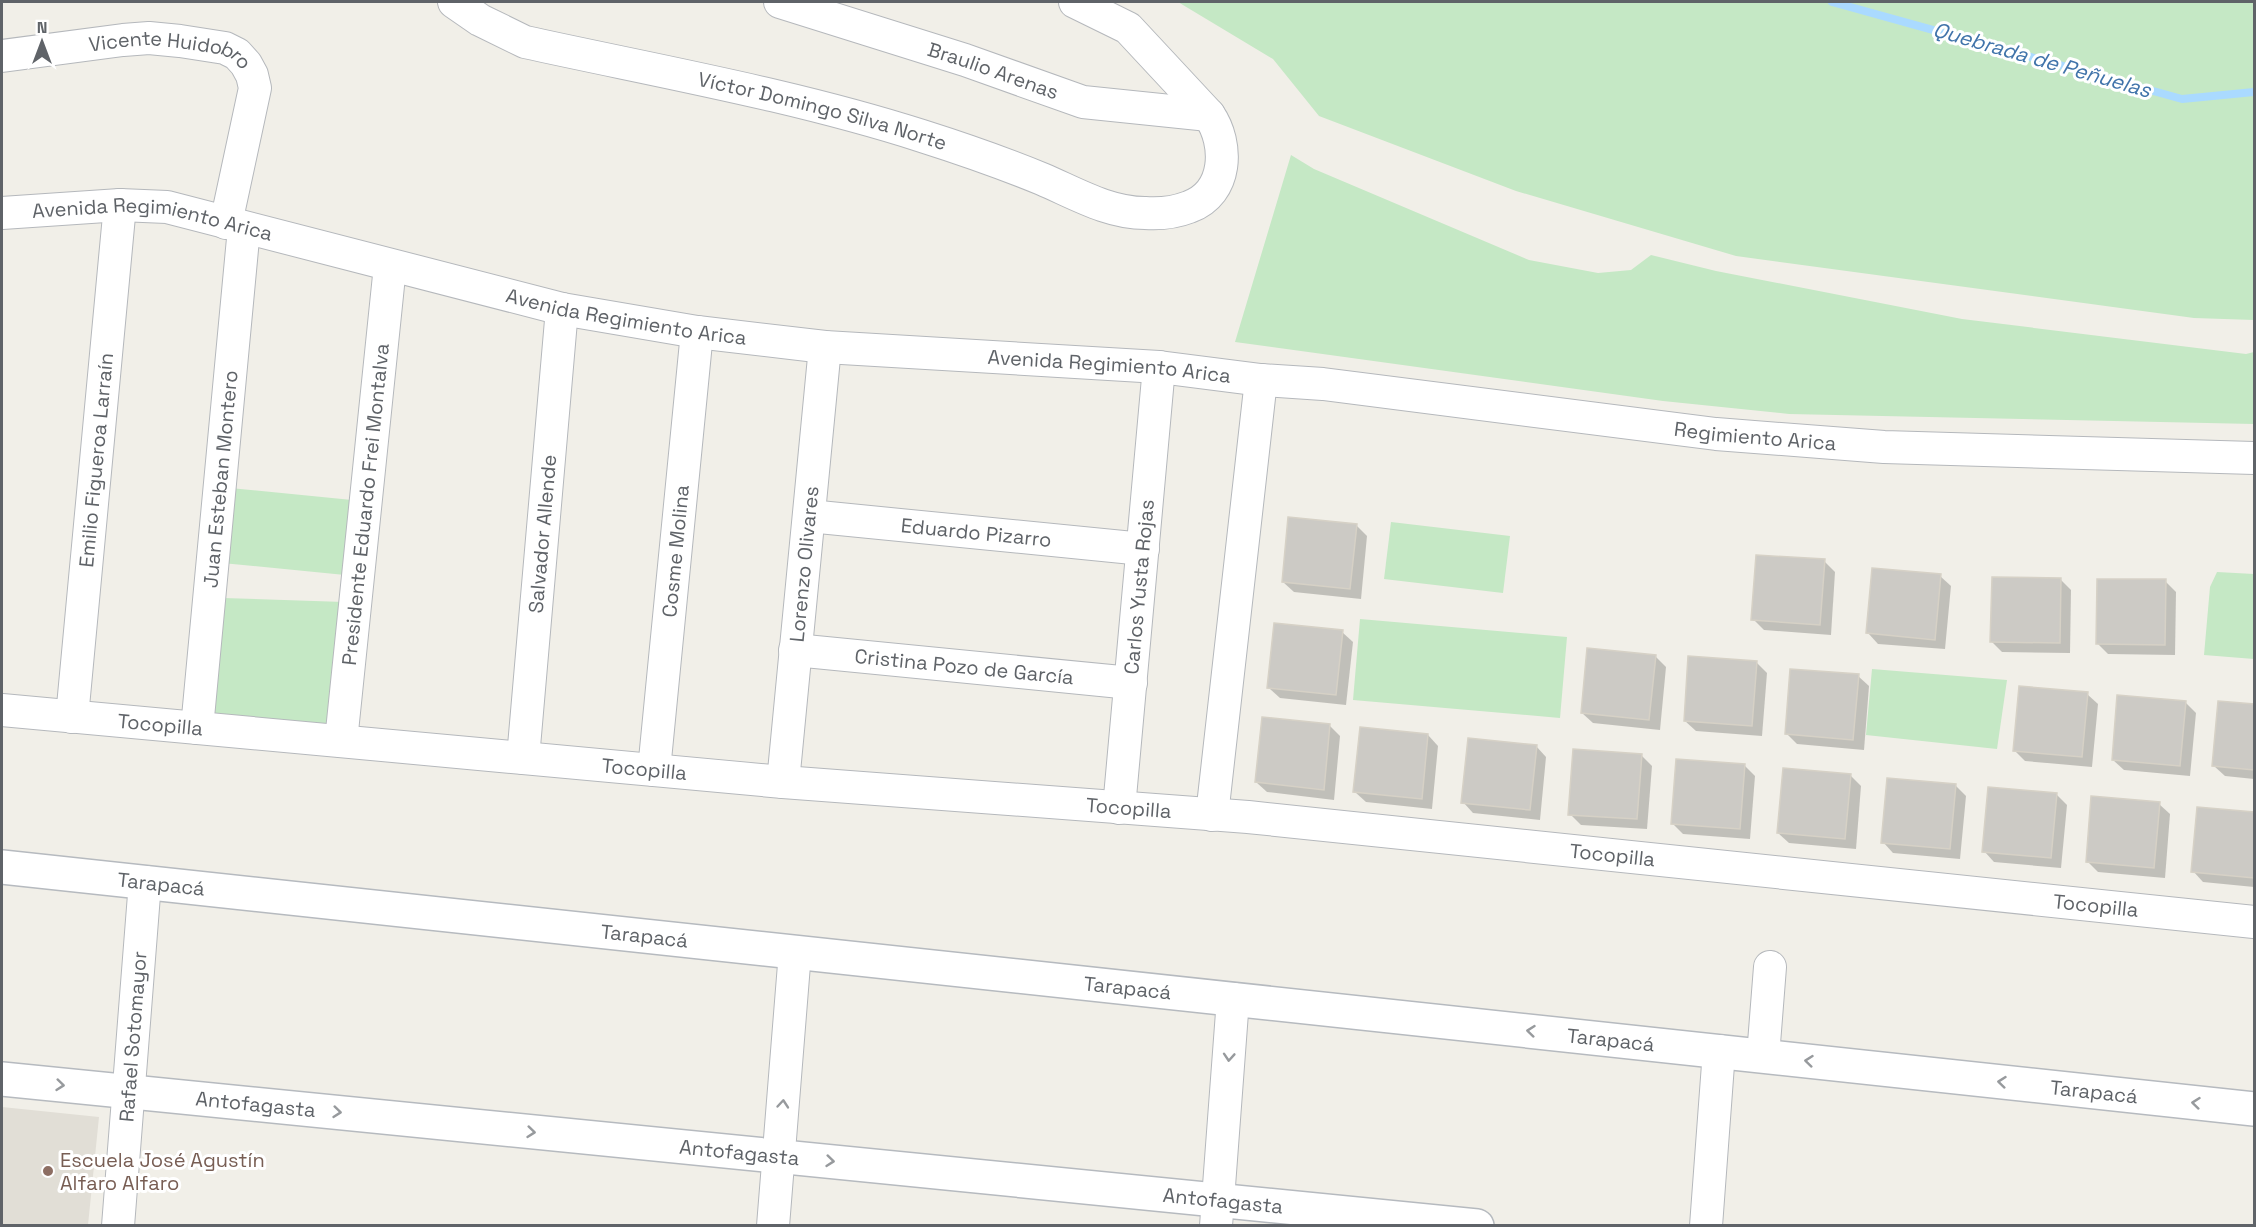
<svg xmlns="http://www.w3.org/2000/svg" width="2256" height="1227" viewBox="0 0 2256 1227" font-family="'Space Grotesk',sans-serif">
  <rect width="100%" height="100%" fill="#f1efe8"/>
  <path fill="#e1ded6" d="M2 1107 99 1117 88 1225H2Z"/>
  <g fill="#c5e8c5">
    <path d="M1178 2H2254V320L2194 318 1736 256 1516 191 1319 116 1273 59Z"/>
    <path d="M1291 155 1314 169 1529 260 1598 273 1631 270 1651 255 1716 271 1962 319 2246 354 2254 352V424L1789 414 1663 401 1235 342Z"/>
    <path d="M230 488 352 500 345 575 222 563Z"/>
    <path d="M1391 522 1510 536 1503 593 1384 579Z"/>
    <path d="M2217 572 2254 574V659L2204 655 2210 587Z"/>
    <path d="M223 598 344 602 333 725 210 714Z"/>
    <path d="M1360 619 1567 637 1560 718 1353 700Z"/>
    <path d="M1872 669 2007 680 1997 749 1866 735Z"/>
  </g>
  <g fill="#0003">
    <path d="M1357 526 1367 536 1361 599 1294 592 1283 582Z"/>
    <path d="M1824 561 1835 572 1831 635 1764 630 1753 619Z"/>
    <path d="M1940 576 1951 586 1945 649 1878 644 1868 633Z"/>
    <path d="M2060 579 2071 590 2070 653 2002 652 1992 642Z"/>
    <path d="M2165 581 2176 592 2175 655 2108 654 2097 643Z"/>
    <path d="M1342 632 1353 642 1346 705 1280 698 1269 688Z"/>
    <path d="M1655 656 1666 667 1660 730 1593 723 1582 713Z"/>
    <path d="M1756 662 1767 673 1762 736 1696 731 1685 721Z"/>
    <path d="M1858 676 1869 686 1864 750 1797 744 1786 733Z"/>
    <path d="M2087 694 2098 704 2092 767 2025 761 2015 751Z"/>
    <path d="M2185 702 2196 713 2190 776 2124 770 2113 760Z"/>
    <path d="M2219 703 2254 706V779L2225 776 2214 766Z"/>
    <path d="M1330 726 1340 736 1334 800 1267 792 1256 782Z"/>
    <path d="M1428 735 1438 746 1432 809 1366 802 1355 792Z"/>
    <path d="M1536 746 1546 757 1540 820 1473 813 1463 802Z"/>
    <path d="M1641 755 1652 766 1647 829 1581 825 1570 814Z"/>
    <path d="M1744 765 1755 776 1750 839 1683 834 1673 824Z"/>
    <path d="M1850 775 1861 786 1856 849 1789 843 1778 833Z"/>
    <path d="M1955 785 1966 796 1960 859 1893 853 1883 842Z"/>
    <path d="M2056 794 2067 805 2061 868 1994 862 1984 851Z"/>
    <path d="M2159 804 2170 814 2165 878 2098 872 2087 861Z"/>
    <path d="M2198 808 2254 813V887L2203 882 2193 871Z"/>
  </g>
  <g fill="none" stroke-linecap="round" stroke-linejoin="round">
    <path stroke="#aadaff" stroke-width="8" d="M1832 2 2182 99 2254 92"/>
  </g>
  <g fill="#cccac5" stroke="#d6d1c6" stroke-width="1.5">
    <path d="M1288 517 1357 524 1350 589 1282 582Z"/>
    <path d="M1756 555 1825 559 1820 625 1751 620Z"/>
    <path d="M1872 568 1941 574 1935 640 1866 633Z"/>
    <path d="M1992 577 2061 578 2060 643 1990 642Z"/>
    <path d="M2097 579H2166L2165 645 2096 644Z"/>
    <path d="M1274 623 1343 630 1336 695 1267 688Z"/>
    <path d="M1587 648 1656 655 1649 720 1581 713Z"/>
    <path d="M1688 656 1757 661 1752 726 1684 721Z"/>
    <path d="M1790 669 1859 674 1853 740 1785 734Z"/>
    <path d="M2019 686 2088 692 2082 757 2013 751Z"/>
    <path d="M2117 695 2186 701 2180 766 2112 760Z"/>
    <path d="M2218 701 2254 704V770L2212 766Z"/>
    <path d="M1262 717 1330 724 1324 790 1255 782Z"/>
    <path d="M1360 727 1428 734 1422 799 1353 792Z"/>
    <path d="M1468 738 1537 745 1530 810 1461 803Z"/>
    <path d="M1573 749 1642 754 1637 819 1568 815Z"/>
    <path d="M1676 759 1745 764 1740 829 1671 824Z"/>
    <path d="M1783 768 1851 774 1845 839 1777 833Z"/>
    <path d="M1887 778 1956 784 1950 849 1881 843Z"/>
    <path d="M1988 787 2057 793 2051 858 1982 852Z"/>
    <path d="M2091 796 2160 802 2154 868 2086 862Z"/>
    <path d="M2197 807 2254 812V878L2191 872Z"/>
  </g>
  <g fill="none" stroke-linecap="round" stroke-linejoin="round">
    <g stroke="#b5b8bc" stroke-width="34">
      <g id="minor">
        <path id="s1" d="M454 2 480 20 525 42C657 71 794 95 922 136 963 149 1003 163 1042 179 1075 193 1108 213 1145 213 1159 214 1176 212 1189 207 1228 193 1229 144 1209 115L1128 28 1075 2"/>
        <path id="s2" d="M780 2 965 60 1083 102 1209 115"/>
        <path id="s3" d="M2 56 123 40 149 38 180 41 225 48 237 54 246 64 252 75 255 88 226 223"/>
        <path id="s4" d="M2 213 120 205 167 207 562 309 697 332 825 347 1159 367 1261 380 1323 384 1716 434 1884 447 2254 458"/>
        <path id="s5" d="M809 516 1143 549"/>
        <path id="s6" d="M795 650 1131 683"/>
        <path id="s7" d="M2 710 783 782 1248 817 2254 922"/>
        <path id="s8" d="M72 717 120 205"/>
        <path id="s9" d="M197 728 244 228"/>
        <path id="s10" d="M341 741 390 266"/>
        <path id="s11" d="M523 758 562 309"/>
        <path id="s12" d="M654 770 697 332"/>
        <path id="s13" d="M783 782 825 347"/>
        <path id="s14" d="M1119 808 1159 367"/>
        <path d="M1212 815 1261 380"/>
        <path d="M1763 1056 1770 967"/>
        <path id="s15" d="M118 1226 145 882"/>
        <path d="M773 1226 795 952"/>
        <path d="M1216 1226 1233 999"/>
        <path d="M1706 1226 1719 1051"/>
      </g>
    </g>
    <g stroke="#b6babf" stroke-width="36">
      <g id="secondary">
        <path id="s16" d="M2 867 2254 1109"/>
        <path id="s17" d="M2 1079 1477 1226"/>
      </g>
    </g>
    <use href="#minor" stroke="#fff" stroke-width="32"/>
    <use href="#secondary" stroke="#fff" stroke-width="33"/>
  </g>
  <defs><path id="oneway-chevron" d="M-2-3.5L2.5 0L-2 3.5" fill="none" stroke-width="1.6" stroke-linecap="round" stroke-linejoin="round" transform="scale(1.5)"/></defs>
  <g stroke="#979a9d">
    <use href="#oneway-chevron" transform="translate(1531 1031) rotate(-174)"/>
    <use href="#oneway-chevron" transform="translate(1229 1057) rotate(94)"/>
    <use href="#oneway-chevron" transform="translate(1809 1061) rotate(-174)"/>
    <use href="#oneway-chevron" transform="translate(2002 1082) rotate(-174)"/>
    <use href="#oneway-chevron" transform="translate(60 1085) rotate(6)"/>
    <use href="#oneway-chevron" transform="translate(2196 1103) rotate(-174)"/>
    <use href="#oneway-chevron" transform="translate(783 1104) rotate(-85)"/>
    <use href="#oneway-chevron" transform="translate(337 1112) rotate(6)"/>
    <use href="#oneway-chevron" transform="translate(531 1132) rotate(6)"/>
    <use href="#oneway-chevron" transform="translate(830 1161) rotate(6)"/>
  </g>
  <circle fill="#8d6e63" stroke="#fff" stroke-width="2" cx="48" cy="1171" r="6"/>
  <g text-anchor="middle" stroke-width="6" stroke-linejoin="round" paint-order="stroke">
    <g font-size="20" fill="#5f6368" stroke="#fff">
      <text dy="7" stroke="none"><textPath href="#s3" startOffset="171">Vicente Huidobro</textPath></text>
      <text dy="7" stroke="none"><textPath href="#s2" startOffset="224">Braulio Arenas</textPath></text>
      <text dy="7" stroke="none"><textPath href="#s1" startOffset="387">Víctor Domingo Silva Norte</textPath></text>
      <text dy="7" stroke="none"><textPath href="#s4" startOffset="152">Avenida Regimiento Arica</textPath></text>
      <text dy="7" stroke="none"><textPath href="#s4" startOffset="638">Avenida Regimiento Arica</textPath></text>
      <text dy="7" stroke="none"><textPath href="#s4" startOffset="1124">Avenida Regimiento Arica</textPath></text>
      <text dy="7" stroke="none"><textPath href="#s4" startOffset="1774">Regimiento Arica</textPath></text>
      <text dy="7" stroke="none"><textPath href="#s8" startOffset="258">Emilio Figueroa Larraín</textPath></text>
      <text dy="7" stroke="none"><textPath href="#s9" startOffset="250">Juan Esteban Montero</textPath></text>
      <text dy="7" stroke="none"><textPath href="#s10" startOffset="238">Presidente Eduardo Frei Montalva</textPath></text>
      <text dy="7" stroke="none"><textPath href="#s5" startOffset="168">Eduardo Pizarro</textPath></text>
      <text dy="7" stroke="none"><textPath href="#s11" startOffset="225">Salvador Allende</textPath></text>
      <text dy="7" stroke="none"><textPath href="#s12" startOffset="220">Cosme Molina</textPath></text>
      <text dy="7" stroke="none"><textPath href="#s13" startOffset="219">Lorenzo Olivares</textPath></text>
      <text dy="7" stroke="none"><textPath href="#s14" startOffset="222">Carlos Yusta Rojas</textPath></text>
      <text dy="7" stroke="none"><textPath href="#s6" startOffset="170">Cristina Pozo de García</textPath></text>
      <text dy="7" stroke="none"><textPath href="#s7" startOffset="159">Tocopilla</textPath></text>
      <text dy="7" stroke="none"><textPath href="#s7" startOffset="645">Tocopilla</textPath></text>
      <text dy="7" stroke="none"><textPath href="#s7" startOffset="1131">Tocopilla</textPath></text>
      <text dy="7" stroke="none"><textPath href="#s7" startOffset="1617">Tocopilla</textPath></text>
      <text dy="7" stroke="none"><textPath href="#s16" startOffset="160">Tarapacá</textPath></text>
      <text dy="7" stroke="none"><textPath href="#s7" startOffset="2103">Tocopilla</textPath></text>
      <text dy="7" stroke="none"><textPath href="#s16" startOffset="646">Tarapacá</textPath></text>
      <text dy="7" stroke="none"><textPath href="#s16" startOffset="1132">Tarapacá</textPath></text>
      <text dy="7" stroke="none"><textPath href="#s15" startOffset="190">Rafael Sotomayor</textPath></text>
      <text dy="7" stroke="none"><textPath href="#s16" startOffset="1618">Tarapacá</textPath></text>
      <text dy="7" stroke="none"><textPath href="#s16" startOffset="2104">Tarapacá</textPath></text>
      <text dy="7" stroke="none"><textPath href="#s17" startOffset="255">Antofagasta</textPath></text>
      <text dy="7" stroke="none"><textPath href="#s17" startOffset="741">Antofagasta</textPath></text>
      <text dy="7" stroke="none"><textPath href="#s17" startOffset="1227">Antofagasta</textPath></text>
    </g>
    <g font-size="20" fill="#785e54" stroke="#fff" text-anchor="start">
      <text x="60" y="1167">Escuela José Agustín<tspan x="60" dy="23">Alfaro Alfaro</tspan></text>
    </g>
    <g font-size="21" font-style="italic" fill="#4174aa" stroke="#fff">
      <text transform="translate(2042 60) rotate(16)" y="7">Quebrada de Peñuelas</text>
    </g>
  </g>
  <rect width="2256" height="1227" fill="none" stroke="#5f6368" stroke-width="6"/>
  <g transform="translate(42 42)" stroke="#ffffff" stroke-width="4.5" paint-order="stroke">
  <path d="M0-4.5L10 22L0 15L-10 22Z" fill="#5f6368"/>
  <text y="-9" font-size="16" font-weight="bold" text-anchor="middle" fill="#5f6368">N</text>
  </g>
</svg>
